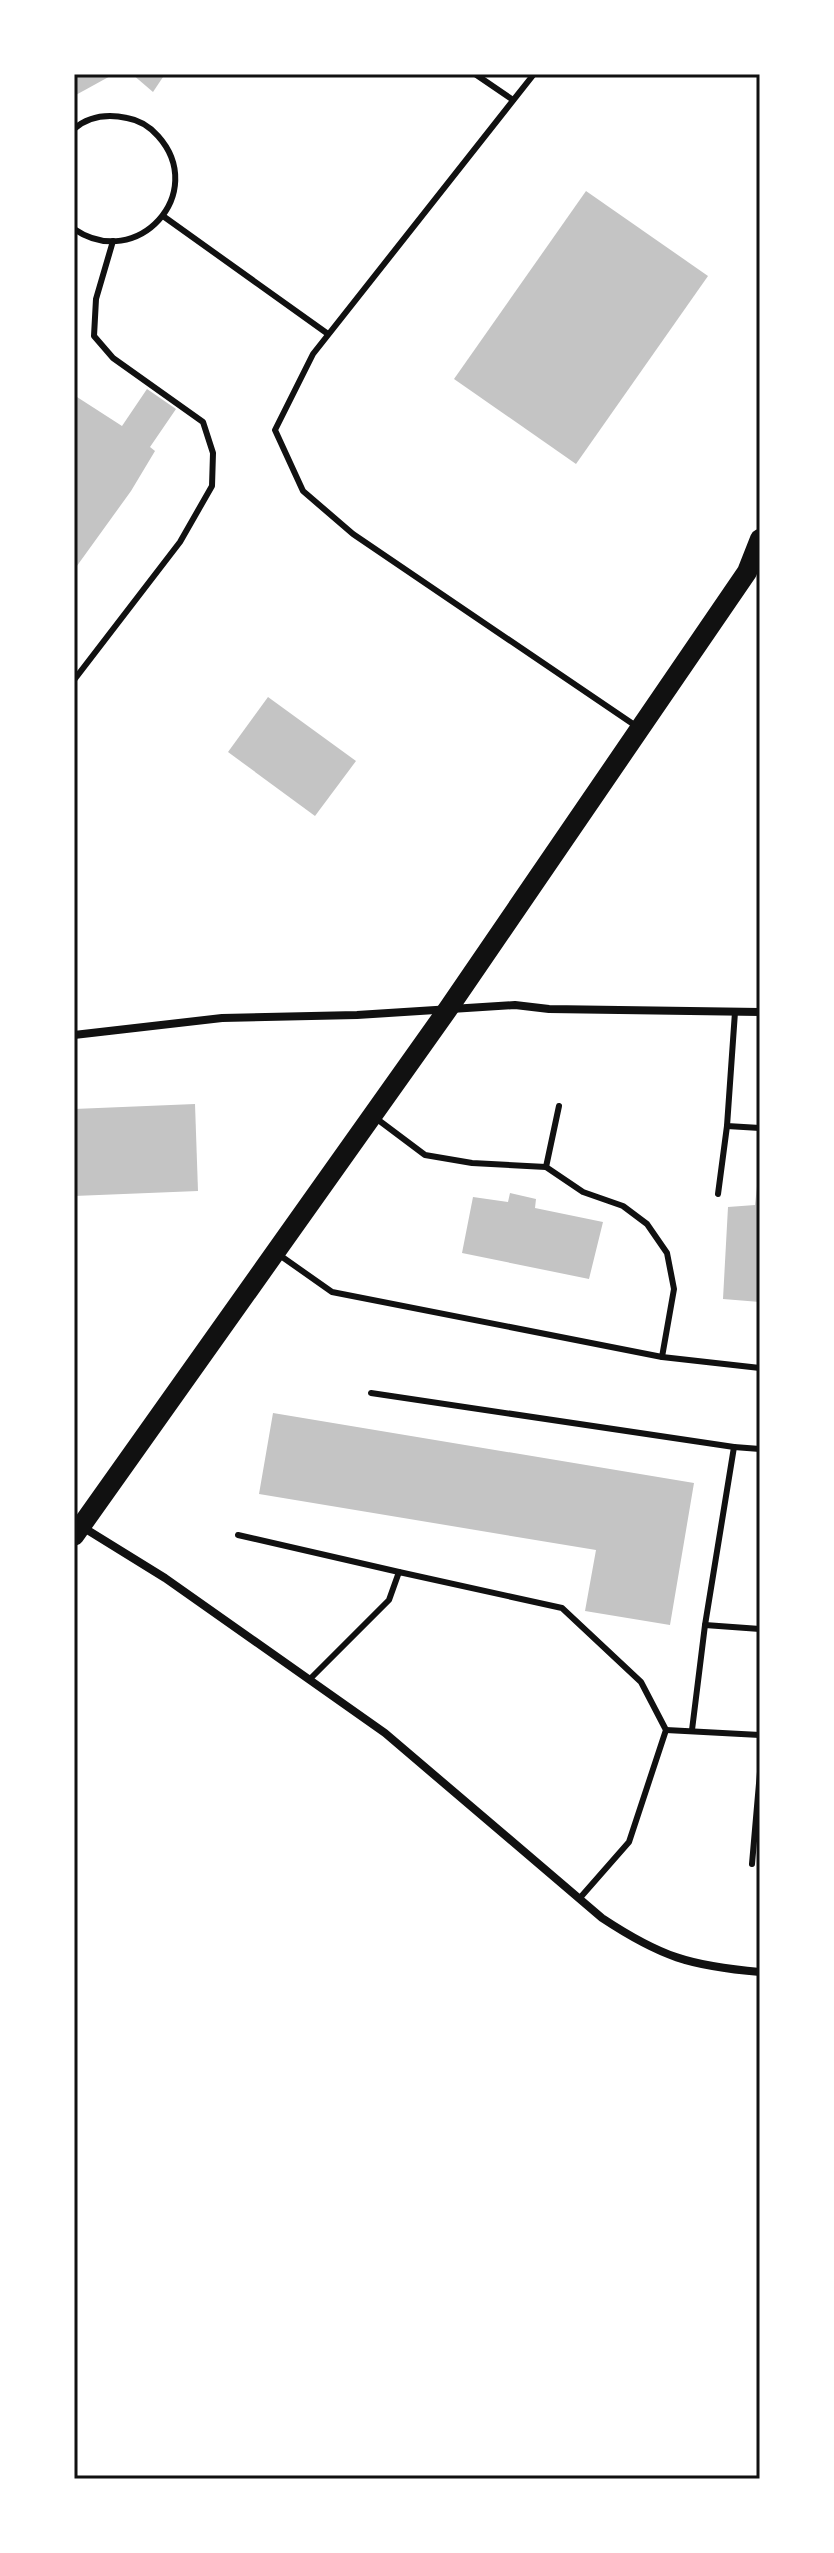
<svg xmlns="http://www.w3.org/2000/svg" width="834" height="2553" viewBox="0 0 834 2553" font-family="'Golos Text',sans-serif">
  <rect width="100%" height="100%" fill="#fff"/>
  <g fill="#c4c4c4">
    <path d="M74 74H114L74 96Z"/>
    <path d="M132 74H165L153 92Z"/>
    <path d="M586 191 708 276 576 464 454 379Z"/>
    <path d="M147 389 176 409 150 447 155 451 131 491 74 570V400L77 397 122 426Z"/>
    <path d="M268 697 356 761 315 816 228 752Z"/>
    <path d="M195 1104 198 1191 74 1196V1109Z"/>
    <path d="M758 1177H760V1302L723 1299 728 1207 755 1205Z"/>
    <path d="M510 1193 536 1199 535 1208 603 1222 589 1279 462 1253 473 1197 508 1202Z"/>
    <path d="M273 1413 694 1483 670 1625 585 1611 596 1550 259 1494Z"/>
  </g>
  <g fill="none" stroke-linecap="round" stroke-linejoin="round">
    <g stroke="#111" stroke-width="6">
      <path d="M475 74 513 100"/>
      <path d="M534 74 313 354 275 430 303 491 353 534 636 726"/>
      <path d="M74 129C89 116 108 114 127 118 139 120 150 127 158 136 209 193 137 272 74 229"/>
      <path d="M163 216 328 334"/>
      <path d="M74 680 180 542 212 486 213 453 203 422 113 358 94 336 96 299 113 241"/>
      <path d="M735 1012 727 1126 760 1128"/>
      <path d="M377 1119 425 1155 472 1163 546 1167 583 1192 623 1206 647 1224 667 1253 674 1289 662 1357"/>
      <path d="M546 1167 559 1106"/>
      <path d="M718 1194 727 1126"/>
      <path d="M278 1254 332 1292 662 1357 760 1368"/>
      <path d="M371 1393 734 1447"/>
      <path d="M760 1449 734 1447 705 1625 760 1629"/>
      <path d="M238 1535 399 1572"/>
      <path d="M309 1680 389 1600 399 1572 562 1608 641 1682 666 1730 629 1842 579 1899"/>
      <path d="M666 1730 760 1735"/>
      <path d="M692 1730 705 1625"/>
      <path d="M752 1864 760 1772"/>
    </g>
    <g stroke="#111" stroke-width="8">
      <path d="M74 1035 222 1018 357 1015 515 1005 549 1009 760 1012"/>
      <path d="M81 1526 165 1578 385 1733 602 1918C661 1957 690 1966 760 1972"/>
    </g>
    <path stroke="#111" stroke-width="20" d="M74 1536 448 1009 747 572 760 539"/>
  </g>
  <rect width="834" height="2553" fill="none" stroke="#ffffff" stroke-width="152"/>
  <rect x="76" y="76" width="682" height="2401" fill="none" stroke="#111" stroke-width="3"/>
</svg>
